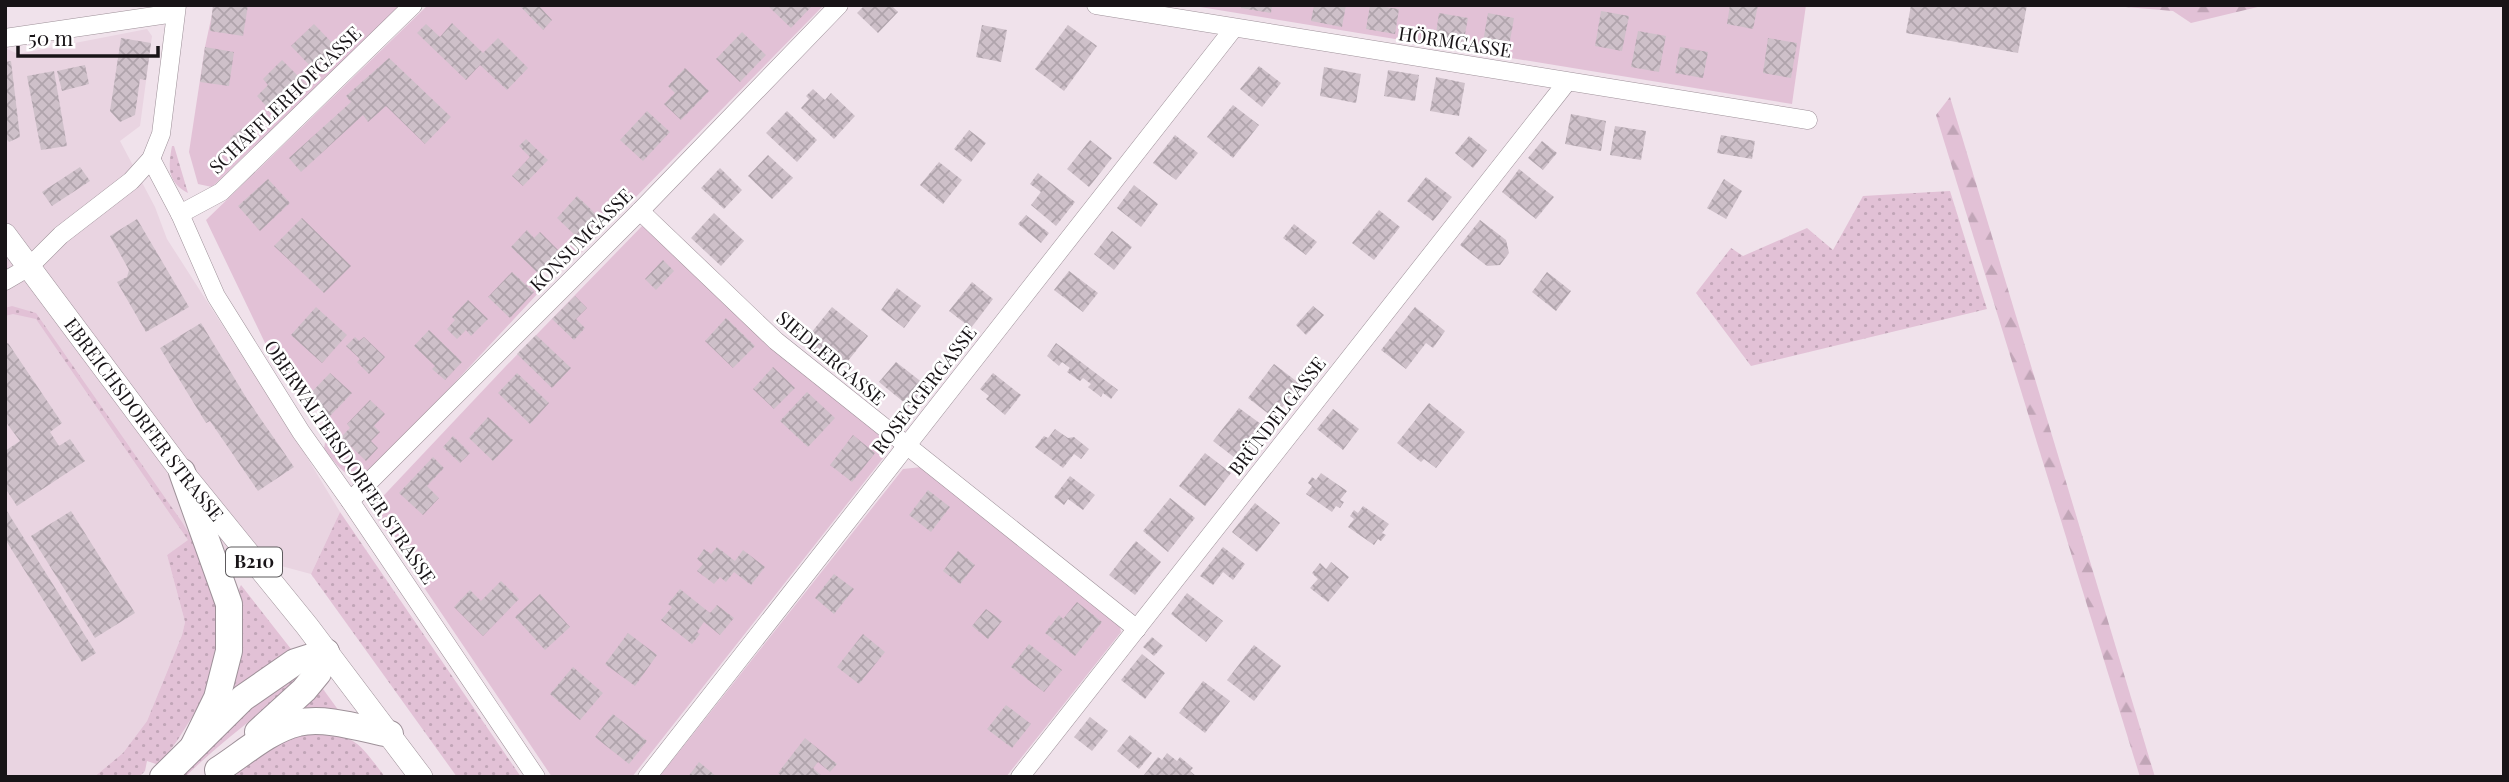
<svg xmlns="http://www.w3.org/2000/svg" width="2509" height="782" viewBox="0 0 2509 782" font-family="'Playfair Display',serif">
  <defs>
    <pattern id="grass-dots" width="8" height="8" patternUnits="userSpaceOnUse" patternTransform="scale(1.75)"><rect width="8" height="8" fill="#e2c1d6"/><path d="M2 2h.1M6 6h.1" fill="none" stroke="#c1a5b7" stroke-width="1.8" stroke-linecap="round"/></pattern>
    <pattern id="forest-firs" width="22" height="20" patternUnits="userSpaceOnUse" patternTransform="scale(1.75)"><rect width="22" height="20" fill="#e2c1d6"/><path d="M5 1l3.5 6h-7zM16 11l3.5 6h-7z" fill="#c1a5b7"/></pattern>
    <pattern id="building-cross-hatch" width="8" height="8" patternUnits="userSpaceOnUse" patternTransform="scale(1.75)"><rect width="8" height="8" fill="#cec0c9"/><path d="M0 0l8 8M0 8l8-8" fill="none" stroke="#b0a4ac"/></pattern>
  </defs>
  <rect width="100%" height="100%" fill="#f0e2eb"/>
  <path fill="#e9d4e1" d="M147 29 152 36 140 126 120 141 155 207 167 239 305 454 340 512 311 574 188 541 167 555 185 622 182 635 147 721 123 753 94 777H5V48L18 54Z"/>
  <g fill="url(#grass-dots)">
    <path d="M172 146H174L188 193C167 182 168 167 172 146Z"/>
    <path d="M1950 191 1987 309 1751 366 1696 293 1731 248 1743 256 1807 228 1833 250 1863 196Z"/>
    <path d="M12 306 36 313 182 522 204 558 219 610 215 665 204 698 177 741 159 765 147 761 145 771 139 777H94L123 753 147 721 182 635 185 622 167 555 188 540 36 319 13 314 5 316V308Z"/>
    <path d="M340 512 521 777H457L311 574Z"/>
    <path d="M241 585 291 649 228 699 241 651 239 589Z"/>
    <path d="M298 674 301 676C265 712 222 740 185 777H177L232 722Z"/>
    <path d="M323 689 339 711 293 714Z"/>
    <path d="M315 730C358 737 359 743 385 777H234L244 767 289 735Z"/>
  </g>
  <g fill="url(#forest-firs)">
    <path d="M2102 5H2266L2191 23 2173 11Z"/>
    <path d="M1950 97 2155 777H2140L1936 115Z"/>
  </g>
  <g fill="#e2c1d6">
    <path d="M214 5H401L212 187 198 184 189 152 205 47Z"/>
    <path d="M428 5H824L579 255 561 253 540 275 541 290 366 478C345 479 337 465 324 449L329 417 307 397 266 345 206 220Z"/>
    <path d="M1188 5H1806L1792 104Z"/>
    <path d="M644 224 883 435 888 447 884 457 632 777H552L371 509 505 367Z"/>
    <path d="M922 467 1119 622 1121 632 1006 777H659L903 469Z"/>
  </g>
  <g fill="url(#building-cross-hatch)">
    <path d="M213 5H248L243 36 210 31Z"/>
    <path d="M519 5H538L552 20 543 30Z"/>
    <path d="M767 5H813L791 28Z"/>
    <path d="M865 5H891L898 12 878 33 857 13Z"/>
    <path d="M1242 5H1272L1271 13 1241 8Z"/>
    <path d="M1314 5H1346L1342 27 1311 21Z"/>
    <path d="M1370 5 1399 9 1395 34 1366 29Z"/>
    <path d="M1730 5H1758L1753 29 1727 24Z"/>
    <path d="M1911 5H2027L2018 53 1906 33Z"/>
    <path d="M1601 11 1629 16 1622 51 1595 46Z"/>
    <path d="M1439 13 1468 18 1463 45 1435 40Z"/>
    <path d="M1488 13 1514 18 1508 52 1482 48Z"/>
    <path d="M452 23 483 53 498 38 528 68 507 90 480 65 466 80 417 33 426 24 440 37Z"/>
    <path d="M314 24 339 50 316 72 291 46Z"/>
    <path d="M982 25 1007 30 1001 62 976 57Z"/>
    <path d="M1068 25 1097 46 1064 91 1035 69Z"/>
    <path d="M1638 31 1666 36 1659 72 1631 67Z"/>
    <path d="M742 32 766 55 740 82 716 59Z"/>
    <path d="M121 38 151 43 146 80 140 79 135 115 120 122 110 111Z"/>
    <path d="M1768 38 1797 43 1791 78 1763 73Z"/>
    <path d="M205 47 234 52 229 86 200 82Z"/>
    <path d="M1680 47 1708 52 1703 78 1675 73Z"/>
    <path d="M389 58 451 117 425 144 386 106 368 122 363 115 301 172 289 158 351 102 346 96Z"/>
    <path d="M282 60 308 86 276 117 257 96 268 85 263 79Z"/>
    <path d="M11 61 20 137 9 142 5 137V62Z"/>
    <path d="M85 65 89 84 62 91 57 71Z"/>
    <path d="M1259 66 1281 83 1262 107 1240 89Z"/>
    <path d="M1324 67 1361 74 1356 103 1320 96Z"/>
    <path d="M685 68 709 91 681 120 664 104 675 93 668 86Z"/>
    <path d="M1388 70 1419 75 1415 101 1384 96Z"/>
    <path d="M54 71 67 146 41 150 27 76Z"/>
    <path d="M1436 77 1465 83 1459 116 1430 111Z"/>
    <path d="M813 89 825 100 831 93 855 116 834 139 801 108 809 99 806 96Z"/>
    <path d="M1233 105 1259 125 1233 158 1207 137Z"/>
    <path d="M647 111 670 132 643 161 620 140Z"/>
    <path d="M787 111 817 140 797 162 766 133Z"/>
    <path d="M1571 114 1606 121 1601 151 1565 144Z"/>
    <path d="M249 123 259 136 240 151 230 138Z"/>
    <path d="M1615 126 1646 131 1641 160 1610 155Z"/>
    <path d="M969 130 986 143 971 162 954 149Z"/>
    <path d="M1175 135 1198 153 1176 180 1153 163Z"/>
    <path d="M1721 135 1755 141 1752 159 1717 153Z"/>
    <path d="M1469 136 1487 150 1473 168 1455 153Z"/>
    <path d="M526 139 548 160 523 186 512 176 530 157 519 146Z"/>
    <path d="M1090 140 1112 158 1089 187 1067 169Z"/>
    <path d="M1542 141 1557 153 1543 170 1528 158Z"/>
    <path d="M768 155 793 178 772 199 748 176Z"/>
    <path d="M939 162 962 180 943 204 920 185Z"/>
    <path d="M80 167 90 181 52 206 42 192Z"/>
    <path d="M720 168 742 190 724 209 701 188Z"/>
    <path d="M1519 169 1554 197 1536 219 1502 192Z"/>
    <path d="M1038 173 1075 202 1056 226 1031 205 1041 192 1030 184Z"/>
    <path d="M1426 177 1452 197 1433 221 1407 201Z"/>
    <path d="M268 179 290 203 260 231 238 206Z"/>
    <path d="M1724 179 1742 191 1726 219 1707 208Z"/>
    <path d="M1134 185 1158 204 1141 227 1117 208Z"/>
    <path d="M577 196 602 220 582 242 557 218Z"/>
    <path d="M1379 210 1400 227 1374 260 1352 243Z"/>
    <path d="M714 213 744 241 721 266 691 238Z"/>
    <path d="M1026 215 1049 233 1041 243 1018 224Z"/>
    <path d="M302 218 351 266 324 293 274 246Z"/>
    <path d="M137 219 189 307 146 332 117 282 127 277 129 270 110 236Z"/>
    <path d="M1480 220 1506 240 1509 253 1500 265 1487 266 1460 245Z"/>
    <path d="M1294 224 1317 242 1306 255 1283 238Z"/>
    <path d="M527 230 534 238 540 232 561 253 540 275 511 247Z"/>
    <path d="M1112 231 1132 247 1114 270 1094 254Z"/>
    <path d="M663 260 674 271 656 290 645 279Z"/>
    <path d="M1069 271 1098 293 1083 312 1054 290Z"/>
    <path d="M512 272 534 292 510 318 488 297Z"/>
    <path d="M1547 272 1571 291 1556 311 1532 292Z"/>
    <path d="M972 282 993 299 971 328 949 311Z"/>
    <path d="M897 288 921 306 904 328 881 310Z"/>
    <path d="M575 296 587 308 576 319 585 328 574 340 552 319Z"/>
    <path d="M468 300 488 319 471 336 466 330 457 339 447 329 455 320 452 317Z"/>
    <path d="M1313 306 1324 315 1306 335 1296 325Z"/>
    <path d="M316 307 347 335 322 363 291 335Z"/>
    <path d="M832 307 868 336 839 372 803 343Z"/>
    <path d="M1415 307 1445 331 1433 348 1426 343 1406 369 1381 350Z"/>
    <path d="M726 318 755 346 733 368 705 341Z"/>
    <path d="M201 323 247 399 294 467 258 491 210 421 206 423 160 348Z"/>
    <path d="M429 330 462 362 445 380 432 369 435 366 414 346Z"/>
    <path d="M536 335 571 368 552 388 517 354Z"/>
    <path d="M355 337 359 341 364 337 385 357 369 374 357 362 360 359 346 346Z"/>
    <path d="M8 343 62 423 50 432 59 446 70 439 85 461 17 506 5 488V451L20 441 5 421V345Z"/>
    <path d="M1056 343 1118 390 1111 399 1103 393 1101 397 1088 387 1091 384 1083 378 1080 381 1067 372 1070 368 1062 362 1059 366 1047 356Z"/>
    <path d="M896 362 928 387 911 408 879 382Z"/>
    <path d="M1274 364 1300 384 1274 418 1248 398Z"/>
    <path d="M773 367 795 388 774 409 753 389Z"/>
    <path d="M330 373 352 393 329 417 307 397Z"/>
    <path d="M517 373 549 403 530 424 498 393Z"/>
    <path d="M993 373 1021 395 1005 415 986 399 989 396 980 389Z"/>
    <path d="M807 392 835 418 808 447 780 421Z"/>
    <path d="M370 400 385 414 374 426 380 432 371 441 378 448 366 461 341 437 350 428 347 424Z"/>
    <path d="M1429 403 1465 432 1436 468 1424 459 1421 462 1397 443Z"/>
    <path d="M1239 408 1265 427 1239 461 1213 441Z"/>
    <path d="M1333 409 1359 429 1343 450 1317 429Z"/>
    <path d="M488 417 513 440 493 461 469 438Z"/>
    <path d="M1055 429 1068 438 1074 437 1089 449 1081 459 1074 454 1063 468 1035 447 1044 436 1048 438Z"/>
    <path d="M853 435 875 453 852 482 830 465Z"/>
    <path d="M453 436 470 453 460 463 443 447Z"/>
    <path d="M1205 453 1231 473 1205 506 1179 486Z"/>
    <path d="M433 457 444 468 427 486 439 498 423 515 399 493Z"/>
    <path d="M1321 473 1347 491 1340 500 1344 502 1340 508 1336 506 1332 512 1306 494 1312 486 1308 483 1312 477 1316 480Z"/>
    <path d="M1070 476 1095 495 1083 510 1068 499 1064 505 1054 497Z"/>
    <path d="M928 490 950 507 931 532 909 515Z"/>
    <path d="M1170 498 1195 518 1168 552 1143 531Z"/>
    <path d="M1255 503 1280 523 1257 552 1232 532Z"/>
    <path d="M1363 506 1389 524 1382 533 1386 535 1381 541 1378 539 1374 545 1348 527 1354 519 1350 516 1354 510 1358 513Z"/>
    <path d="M5 508 96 653 82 662 5 539Z"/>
    <path d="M71 511 135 613 95 638 31 536Z"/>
    <path d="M1136 541 1161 562 1135 595 1109 575Z"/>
    <path d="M717 547 735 561 743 550 765 567 751 585 734 572 726 582 720 577 714 584 697 571 703 564 697 559 704 549 711 554Z"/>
    <path d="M1223 547 1245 564 1233 580 1223 572 1213 585 1200 576Z"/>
    <path d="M958 551 975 565 960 584 943 571Z"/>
    <path d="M1331 562 1349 577 1328 602 1310 588 1318 579 1312 573 1320 563 1326 569Z"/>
    <path d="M834 574 854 589 834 614 815 598Z"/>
    <path d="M501 581 519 599 483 636 454 607 470 590 481 601Z"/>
    <path d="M680 589 710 613 717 605 734 618 720 635 704 622 697 632 700 634 692 644 661 620 672 607 668 604Z"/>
    <path d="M1187 593 1223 621 1206 642 1171 614Z"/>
    <path d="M540 594 570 627 545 650 515 617Z"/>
    <path d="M1077 602 1102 622 1075 656 1045 633 1059 615 1063 619Z"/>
    <path d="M986 609 1002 621 988 639 972 626Z"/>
    <path d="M628 633 657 655 635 686 605 664Z"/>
    <path d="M863 634 885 652 859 684 837 667Z"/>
    <path d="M1152 637 1163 646 1154 656 1143 647Z"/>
    <path d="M1029 644 1062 670 1044 692 1011 667Z"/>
    <path d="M1254 645 1281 666 1254 701 1227 680Z"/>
    <path d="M1142 654 1165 673 1145 699 1121 680Z"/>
    <path d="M573 667 603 693 580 720 550 694Z"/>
    <path d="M1203 681 1230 701 1205 733 1179 713Z"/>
    <path d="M1006 705 1031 724 1012 748 987 729Z"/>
    <path d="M613 714 647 741 629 764 595 737Z"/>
    <path d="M1090 717 1108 731 1092 751 1074 737Z"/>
    <path d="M1130 735 1152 753 1139 769 1117 751Z"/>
    <path d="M805 738 837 764 830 772 818 762 813 768 823 777H783L778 773Z"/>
    <path d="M1167 753 1177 761 1180 757 1193 768 1190 771 1197 777H1146L1144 775 1158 757 1162 760Z"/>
    <path d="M699 762 717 777H688Z"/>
  </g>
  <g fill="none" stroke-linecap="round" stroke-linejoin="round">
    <g stroke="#9e9199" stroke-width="19">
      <g id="minor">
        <path d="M1096 5 1808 120"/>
        <path d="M5 38 175 13"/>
        <path d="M151 159 180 214 216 296 301 432 350 501 536 777"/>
        <path d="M640 211 776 341 1137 629"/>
        <path d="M180 214 221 192 413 5"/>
        <path d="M5 281 29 267 61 235 131 181 151 159 161 134 177 5"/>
        <path d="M350 501 640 211 839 5"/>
        <path d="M647 777 1234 28"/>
        <path d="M1020 777 1567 82"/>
      </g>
    </g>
    <g stroke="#9e9199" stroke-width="24">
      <g id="major">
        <path id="s1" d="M5 235 182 472 307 626 421 777"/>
      </g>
    </g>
    <g stroke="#9e9199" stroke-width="28">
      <g id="highway">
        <path d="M182 472 229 604V651L217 698 194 745"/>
        <path d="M258 732 304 690 318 673 326 652"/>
        <path d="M218 770C243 754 269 730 298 723 324 716 364 729 390 734"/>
        <path d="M163 777 243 698 295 662 326 652"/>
      </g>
    </g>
    <use href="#minor" stroke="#fff" stroke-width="18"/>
    <use href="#major" stroke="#fff" stroke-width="23"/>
    <use href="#highway" stroke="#fff" stroke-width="26"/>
  </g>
  <g text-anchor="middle" stroke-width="5" stroke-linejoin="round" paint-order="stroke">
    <rect fill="#fff" stroke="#5d5a5d" stroke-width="2" x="226" y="547.5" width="56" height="29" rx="5"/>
    <g font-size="18" font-weight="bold" fill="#181417">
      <text x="254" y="568">B210</text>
    </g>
    <g font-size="19" fill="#181417" stroke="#fff">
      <text transform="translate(1455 42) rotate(9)" y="7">HÖRMGASSE</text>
      <text transform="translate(285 100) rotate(-44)" y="7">SCHAFFLERHOFGASSE</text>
      <text transform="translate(581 240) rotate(-45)" y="7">KONSUMGASSE</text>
      <text transform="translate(831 358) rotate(40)" y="7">SIEDLERGASSE</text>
      <text transform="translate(924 390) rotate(-52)" y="7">ROSEGGERGASSE</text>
      <text transform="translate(1277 416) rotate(-52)" y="7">BRÜNDELGASSE</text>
      <text dy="7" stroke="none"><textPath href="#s1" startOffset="231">EBREICHSDORFER STRASSE</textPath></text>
      <text transform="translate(350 462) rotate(56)" y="7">OBERWALTERSDORFER STRASSE</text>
    </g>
  </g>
  <rect width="2509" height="782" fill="none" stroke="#181417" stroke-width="14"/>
  <path d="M18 46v10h140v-10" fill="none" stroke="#181417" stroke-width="3.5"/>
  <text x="28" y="46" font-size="21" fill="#181417" stroke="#ffffff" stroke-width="5" paint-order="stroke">50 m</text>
</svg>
